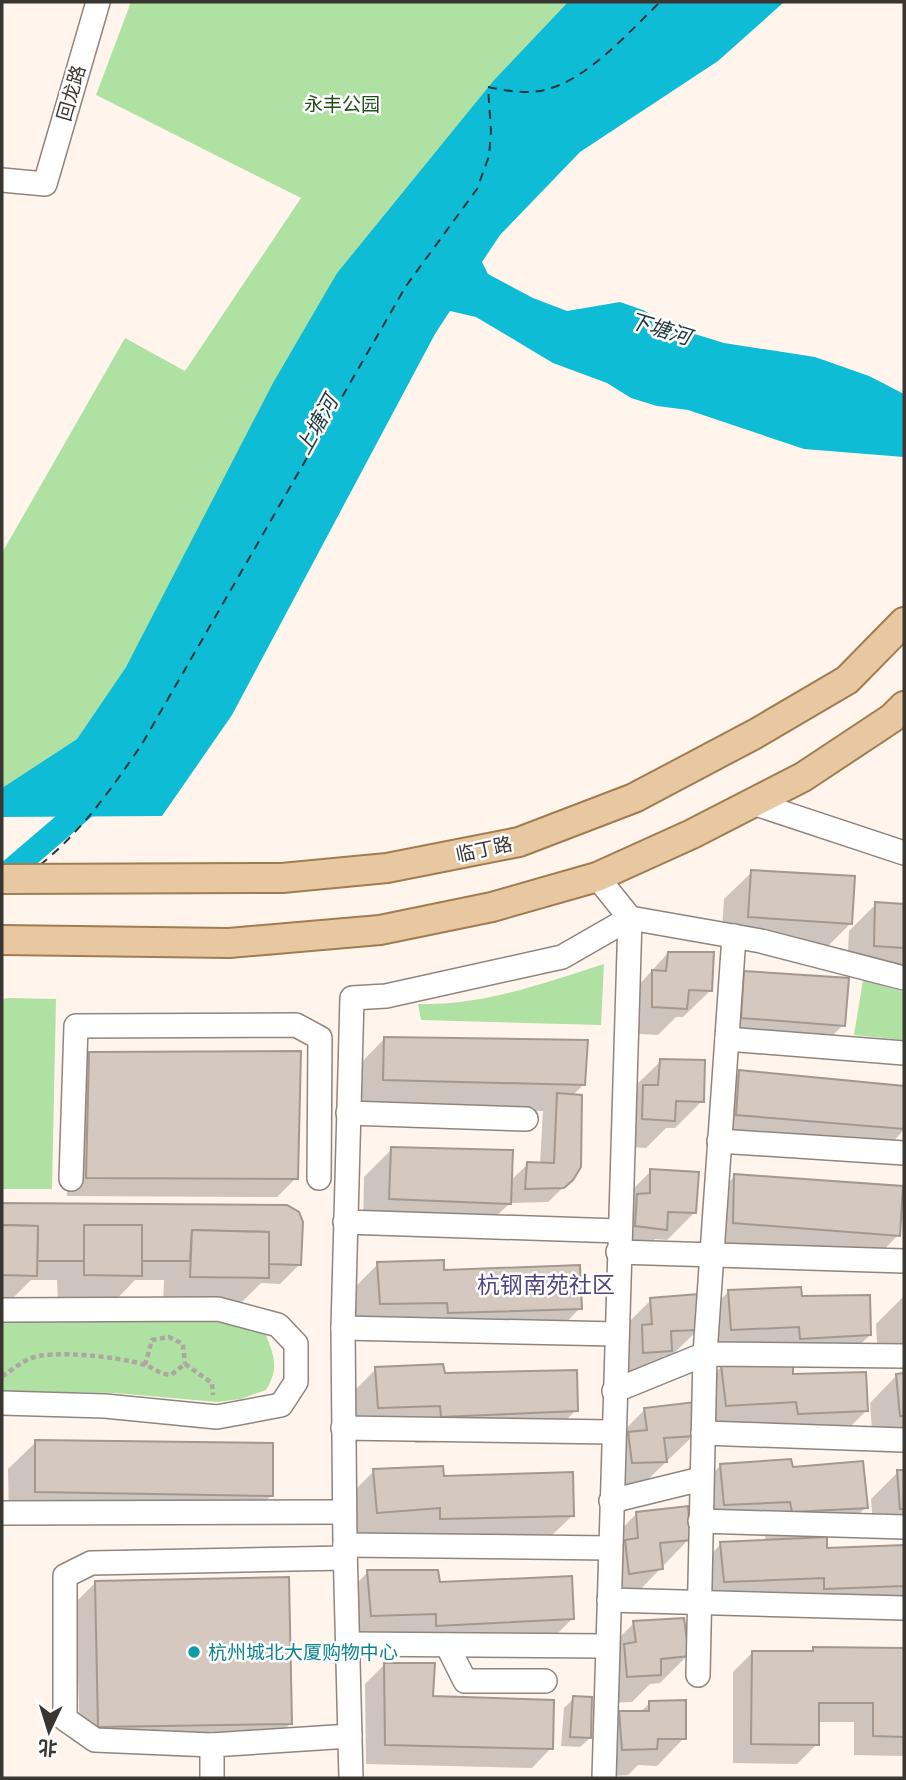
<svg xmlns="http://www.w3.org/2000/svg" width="906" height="1780" viewBox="0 0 906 1780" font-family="Rubik,'Noto Sans SC',sans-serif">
  <rect width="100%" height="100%" fill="#fff5ed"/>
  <g fill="#afe1a2">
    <path d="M131 2H568L494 80 337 273 126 667 77 739 2 788V553L125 338 185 371 301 198 96 95Z"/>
    <path d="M604 964 601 1025 421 1020 418 1004C483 1006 544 983 604 964Z"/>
    <path d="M863 980 904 992V1040L854 1035Z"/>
    <path d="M9 998 56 999 52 1189H2V999Z"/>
    <path d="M2 1318 213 1321 265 1333C275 1357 279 1368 266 1390L241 1399 217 1402 115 1393 2 1391Z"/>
  </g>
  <path fill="#0fbcd6" d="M568 2H784L718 61 580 152 500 235 482 262 488 274 533 298 567 311 620 302 643 310 672 327 724 343 815 357 869 376 904 394V457L804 449 688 410 657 406 631 398 607 383 553 363 476 317 450 311 435 334 232 715 162 816 2 817V788L77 739 126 667 273 383 337 273 494 80Z"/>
  <g fill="#0003">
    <path d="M752 872 850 924 823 951 721 944 724 899Z"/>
    <path d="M876 904 904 905V977L847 972 849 931Z"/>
    <path d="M668 953 711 990 683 1017H676L658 1035 625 1033 626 999Z"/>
    <path d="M745 972 843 1025 816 1052 714 1044 717 1000Z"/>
    <path d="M385 1038 584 1084 572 1096V1179L548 1202 510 1203 482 1230 363 1226 364 1177 392 1149 510 1181 528 1164H540L543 1111 357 1107 358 1066Z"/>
    <path d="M90 1054 296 1178 277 1197 67 1196 71 1073Z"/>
    <path d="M661 1061 702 1101 675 1128H666L646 1148 616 1146 633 1088Z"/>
    <path d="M740 1072 904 1087V1130L879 1156 709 1142 712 1099Z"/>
    <path d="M651 1171 695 1212 667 1240 655 1239 638 1256 608 1253 610 1223 624 1198Z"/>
    <path d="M735 1176 898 1235 871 1263 706 1250 707 1203Z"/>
    <path d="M2 1205 287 1207 299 1265 280 1284 261 1283 240 1304H163L164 1280H135L113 1303 58 1302 57 1280H31L8 1303 2 1302Z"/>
    <path d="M378 1264 442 1272 580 1308 553 1336 353 1331 351 1291Z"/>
    <path d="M728 1292 801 1298 870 1335 842 1362 791 1364V1376L866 1411 839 1438 694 1435 638 1489 605 1490 602 1461 619 1444 618 1437 645 1409 696 1404 695 1393 722 1366 772 1353 705 1357 702 1326 671 1356H664L643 1378 616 1379 624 1327 651 1300 698 1322Z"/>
    <path d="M903 1297 904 1361 878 1362 876 1324Z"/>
    <path d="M376 1369 444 1375 576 1410 549 1438 415 1443 413 1433 351 1435 349 1396Z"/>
    <path d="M897 1375H904V1442H873L870 1403Z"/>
    <path d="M36 1442 272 1495 244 1522 9 1518 8 1469Z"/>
    <path d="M721 1465 791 1469 866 1507 839 1534 825 1535V1549L904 1546V1612L698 1609 694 1571 721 1544 766 1542 764 1529 697 1532 694 1493Z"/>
    <path d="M374 1471 442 1478 573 1515 545 1542 350 1540 347 1498Z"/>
    <path d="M898 1472H904V1535H874L871 1499Z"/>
    <path d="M637 1513 689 1539 634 1596 602 1600 610 1541Z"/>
    <path d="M368 1572 439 1584 572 1619 545 1646 344 1642 341 1599Z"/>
    <path d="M96 1582 290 1724 270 1743 80 1746 76 1602Z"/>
    <path d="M634 1623 687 1656 660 1683 650 1684 632 1702 600 1703 607 1650Z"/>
    <path d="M813 1649H904V1756L854 1755V1722H817V1744L797 1764 733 1763V1672L753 1652 809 1653Z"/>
    <path d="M385 1664 432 1697 551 1748 532 1768 366 1764 365 1684Z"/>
    <path d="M574 1698 590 1738 580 1747 561 1746 564 1708Z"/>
    <path d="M650 1703 684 1738 657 1766 638 1765 628 1775 595 1777 593 1740 620 1713H639Z"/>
  </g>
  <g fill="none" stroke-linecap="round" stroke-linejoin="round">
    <path stroke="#0fbcd6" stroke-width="24" d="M2 878 100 794"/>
    <path stroke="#1f373c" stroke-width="2" stroke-dasharray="9 7" stroke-linecap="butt" d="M40 865C82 831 112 788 142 744L406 286 477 189 489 156 491 131 488 87C507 91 530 95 548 89 589 78 630 31 660 2"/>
  </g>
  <g fill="#d4c8bf" stroke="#a3988f" stroke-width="2">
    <path d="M751 870 855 876 852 924 748 917Z"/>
    <path d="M875 902 904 904V948L874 946Z"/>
    <path d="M668 952H714L712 991 689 990 687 1009 652 1007V970L666 971Z"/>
    <path d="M744 971 849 978 845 1026 741 1018Z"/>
    <path d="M384 1037 588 1040 585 1085 383 1080Z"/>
    <path d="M301 1051 298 1179 86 1178 89 1052Z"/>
    <path d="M660 1059 705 1060 704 1102 676 1101 675 1121 642 1119 643 1085H658Z"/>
    <path d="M739 1070 904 1086V1129L736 1115Z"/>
    <path d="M557 1093 582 1095 581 1167 573 1180 564 1188 525 1189 527 1162 554 1163Z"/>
    <path d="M391 1147 513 1150 511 1204 389 1199Z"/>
    <path d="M650 1169 699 1172 696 1213 668 1212 667 1230 635 1226 637 1194 650 1193Z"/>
    <path d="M734 1174 903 1186 900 1236 733 1223Z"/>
    <path d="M2 1203 287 1205 299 1212 303 1222 301 1265 269 1264V1232L192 1230 190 1261H142V1225H84V1261H37L38 1226 2 1225Z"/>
    <path d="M2 1225 38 1226 37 1276 2 1275Z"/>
    <path d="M84 1225H142V1276L84 1275Z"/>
    <path d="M192 1230 269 1232V1278L190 1277Z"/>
    <path d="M444 1260V1270L580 1265 582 1309 448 1313 447 1303 380 1304 377 1262Z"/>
    <path d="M801 1287 802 1296 870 1295 871 1335 800 1339 799 1327 731 1330 728 1290Z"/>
    <path d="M698 1294 700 1330 671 1331 672 1351 643 1353 642 1325 652 1324 650 1298Z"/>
    <path d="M793 1361V1374L866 1372 868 1411 798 1414 796 1402 726 1406 721 1365Z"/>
    <path d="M443 1364 445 1373 577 1370 578 1411 441 1417 440 1406 378 1408 375 1367Z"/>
    <path d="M904 1373V1416H900L896 1374Z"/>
    <path d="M695 1402 696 1436 664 1438 667 1462 632 1463 628 1432 647 1430 644 1408Z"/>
    <path d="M35 1440 273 1443V1496L35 1492Z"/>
    <path d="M791 1459 793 1467 863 1461 868 1508 792 1512 790 1502 724 1505 720 1464Z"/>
    <path d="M443 1466 444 1476 573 1472 574 1516 440 1519V1508L377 1513 373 1469Z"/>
    <path d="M897 1470H904V1509H900Z"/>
    <path d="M688 1506 691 1540 660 1543 663 1569 629 1574 625 1540 638 1538 636 1512Z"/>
    <path d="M827 1537V1548L904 1545V1586L824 1589V1578L724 1582 720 1542Z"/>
    <path d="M367 1570H438L440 1582 572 1576 574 1619 436 1626V1614L371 1616Z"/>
    <path d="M289 1577 292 1724 98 1727 95 1581Z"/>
    <path d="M684 1618 689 1656 661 1659V1675L627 1677 624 1644 636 1642 633 1621Z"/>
    <path d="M813 1647 904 1648V1737L873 1736V1703H819V1745L751 1744 752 1651H813Z"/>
    <path d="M384 1663H435L433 1696 554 1700 553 1749 385 1745Z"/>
    <path d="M573 1696 592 1697 591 1738 570 1737Z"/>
    <path d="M686 1700V1739H658L657 1749 622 1750 619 1711H649V1701Z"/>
  </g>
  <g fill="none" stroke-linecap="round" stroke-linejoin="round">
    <g stroke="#90857d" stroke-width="26">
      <g id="minor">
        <path d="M2 180 45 184 98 2"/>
        <path d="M750 802 904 853"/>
        <path d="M597 877 630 918 604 1778"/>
        <path d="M727 1039 904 1053"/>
        <path d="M348 1113 526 1119"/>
        <path d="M719 1141 904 1153"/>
        <path d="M71 1179 76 1026 296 1025 320 1038 319 1178"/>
        <path d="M345 1222 619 1231"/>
        <path d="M618 1252 904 1261"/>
        <path d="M2 1310 218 1309 278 1325 296 1344V1382L281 1405 217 1417 105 1406 2 1403"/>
        <path d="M343 1328 616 1334"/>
        <path d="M614 1391 705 1354 904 1356"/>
        <path d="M343 1428 613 1432"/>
        <path d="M703 1433 904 1440"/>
        <path d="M611 1501 701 1479"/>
        <path d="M2 1513 344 1512"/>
        <path d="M700 1521 904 1527"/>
        <path d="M345 1545 610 1548"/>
        <path d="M609 1600 904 1608"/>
        <path d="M348 1644 607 1646"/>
        <path d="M447 1645 465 1681H545"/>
        <path d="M698 1675 705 1354 734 936"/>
        <path d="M212 1745 95 1740 65 1719V1576L91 1563 345 1558"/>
        <path d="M212 1778V1745L350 1736"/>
        <path d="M351 1778 345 1545 343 1328 352 998 386 996 562 957 630 918 761 941 904 978"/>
      </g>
    </g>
    <g stroke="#a17c50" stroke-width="32">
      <g id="major">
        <path d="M2 879 282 878 387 868 519 842 634 798 755 734 847 680 904 622"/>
        <path d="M2 940 229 943 380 930 492 907 597 877 692 834 803 777 892 718 904 706"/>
      </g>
    </g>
    <g stroke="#aea6a0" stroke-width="4.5" stroke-dasharray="5 3.5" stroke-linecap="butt">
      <path d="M145 1365 152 1340 169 1337 183 1344 185 1364"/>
      <path d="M2 1376C11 1371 20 1363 29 1359 51 1349 118 1357 142 1364 154 1367 157 1374 171 1375L185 1364 212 1383 213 1395"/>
    </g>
    <use href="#minor" stroke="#fff" stroke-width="23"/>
    <use href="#major" stroke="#e8c8a0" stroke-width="28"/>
  </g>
  <circle fill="#0f9aa8" stroke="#fff" stroke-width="2.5" cx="194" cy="1652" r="7"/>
  <g text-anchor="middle" stroke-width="5" stroke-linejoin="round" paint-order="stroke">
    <g font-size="19" fill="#393531" stroke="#fff">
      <text transform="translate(71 93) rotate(-74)" y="7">回龙路</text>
      <text transform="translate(484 849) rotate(-12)" y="7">临丁路</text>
    </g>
    <g font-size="19" fill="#244d18" stroke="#fff">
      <text x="342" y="111">永丰公园</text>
    </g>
    <g font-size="19" fill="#0d838f" stroke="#fff" text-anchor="start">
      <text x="208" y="1659">杭州城北大厦购物中心</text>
    </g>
    <g font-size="21" font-style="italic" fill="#1f373c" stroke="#fff">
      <text transform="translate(660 329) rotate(17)" y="7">下塘河</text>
      <text transform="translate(317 425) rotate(-61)" y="7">上塘河</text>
    </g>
    <g font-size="23" fill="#504684" stroke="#fff">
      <text x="546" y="1293">杭钢南苑社区</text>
    </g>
  </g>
  <rect width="906" height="1780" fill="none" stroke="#393531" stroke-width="7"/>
  <g transform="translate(49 1731) rotate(184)" stroke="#ffffff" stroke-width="5" paint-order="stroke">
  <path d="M0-5L12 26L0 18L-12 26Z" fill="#393531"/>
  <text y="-10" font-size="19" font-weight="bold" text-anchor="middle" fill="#393531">北</text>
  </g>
</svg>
